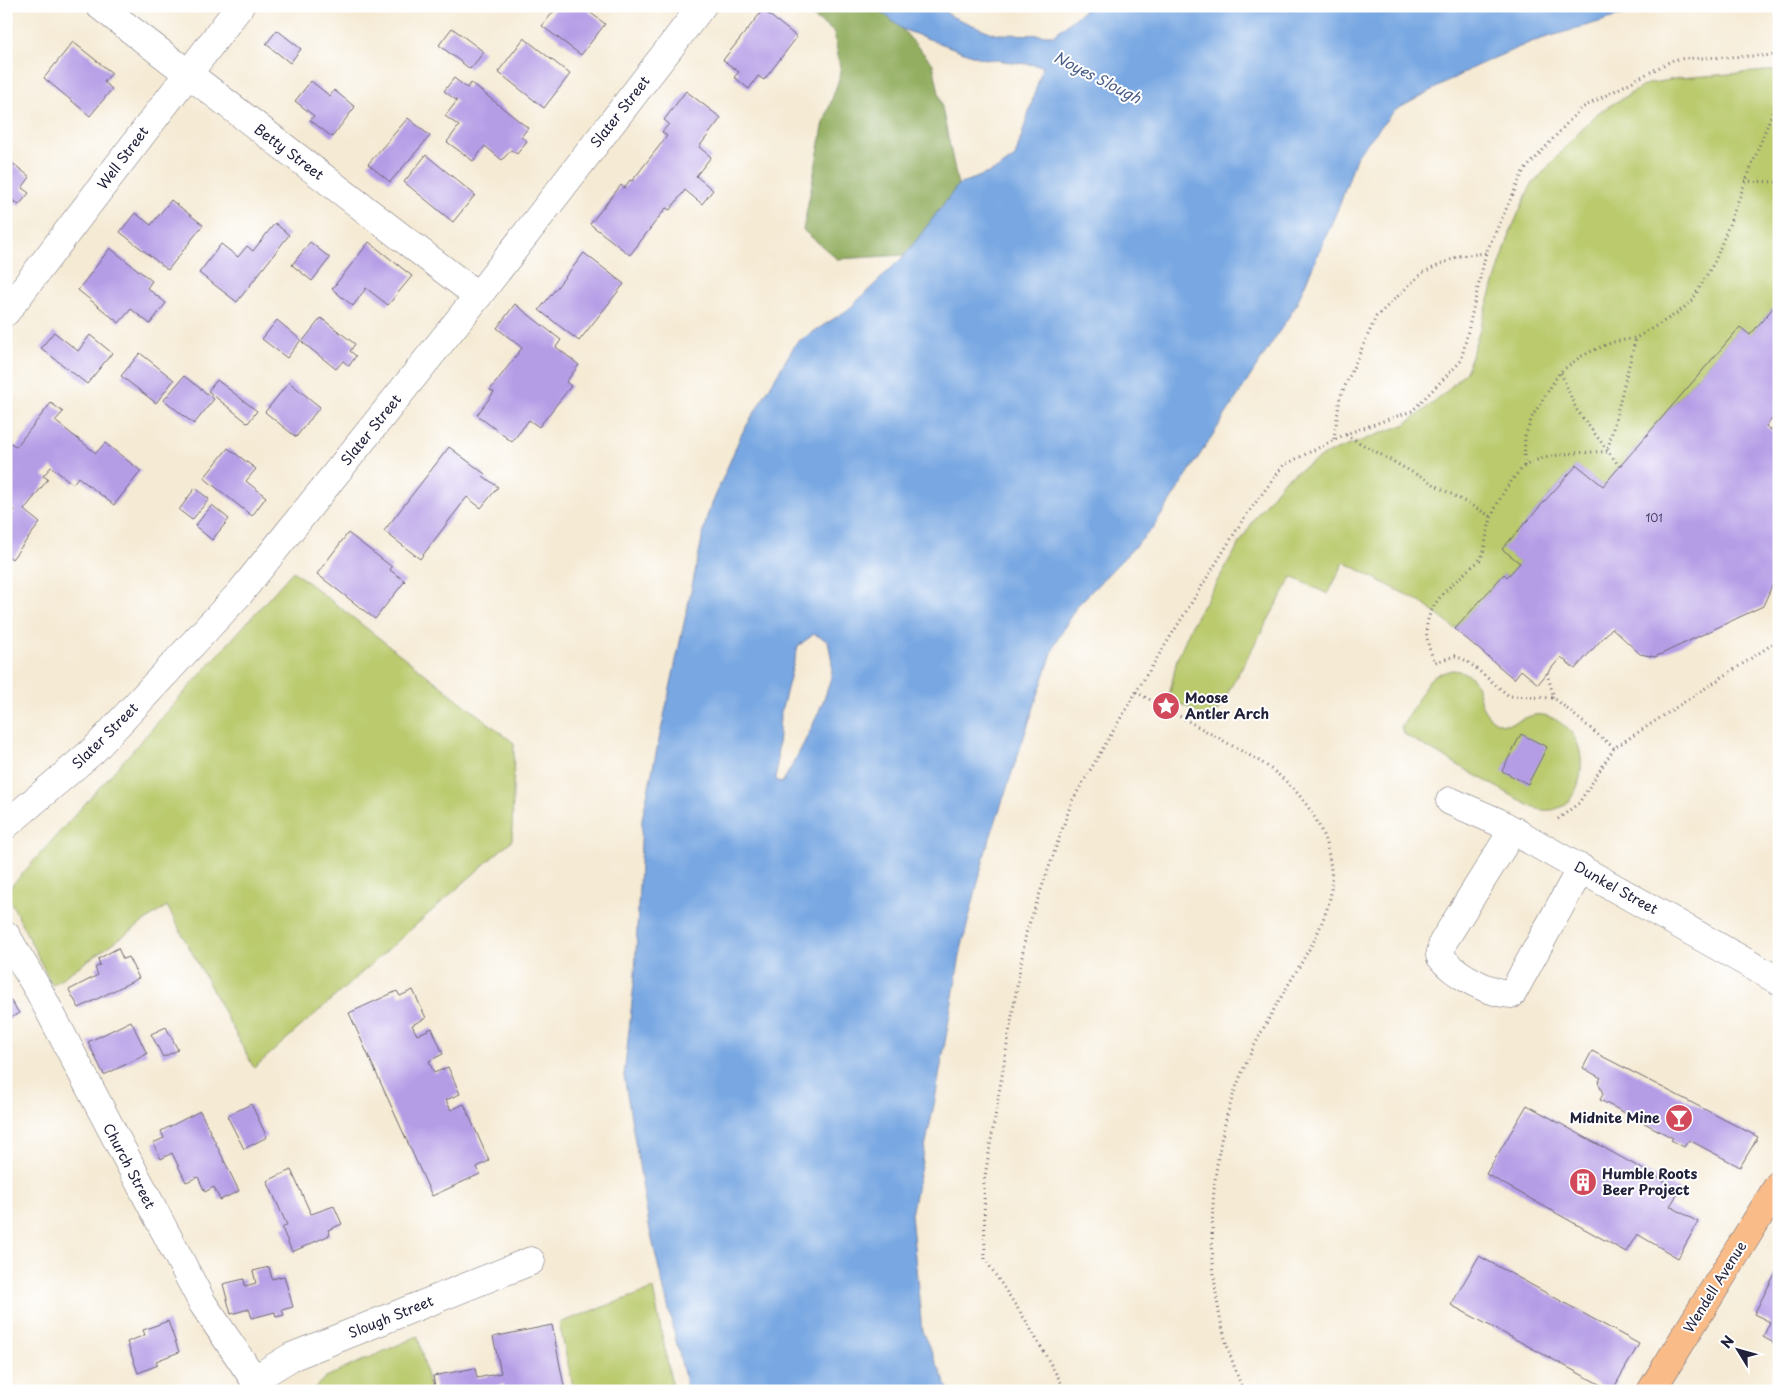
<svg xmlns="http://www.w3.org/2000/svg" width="1785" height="1397" viewBox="0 0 1785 1397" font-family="'Playpen Sans',sans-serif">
  <rect width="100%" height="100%" fill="#fff"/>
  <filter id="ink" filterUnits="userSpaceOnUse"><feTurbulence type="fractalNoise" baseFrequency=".02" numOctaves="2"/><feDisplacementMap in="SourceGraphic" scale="10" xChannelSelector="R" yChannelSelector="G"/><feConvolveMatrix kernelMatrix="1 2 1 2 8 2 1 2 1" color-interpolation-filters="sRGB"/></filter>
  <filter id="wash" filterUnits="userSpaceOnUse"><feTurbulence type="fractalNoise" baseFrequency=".0096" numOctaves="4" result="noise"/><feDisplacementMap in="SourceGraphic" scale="20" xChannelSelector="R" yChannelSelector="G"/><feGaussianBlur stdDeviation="1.12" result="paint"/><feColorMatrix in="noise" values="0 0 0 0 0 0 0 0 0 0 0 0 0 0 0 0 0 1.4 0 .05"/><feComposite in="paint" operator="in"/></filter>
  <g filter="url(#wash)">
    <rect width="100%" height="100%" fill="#f5ead4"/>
    <g fill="#baca6d" stroke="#6e7654">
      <path d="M1779 70V314L1772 309 1750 335 1740 327 1603 486 1576 465 1503 549 1520 563 1507 577 1504 574 1455 629 1424 604 1344 562 1328 594 1292 577 1212 721 1169 697 1177 659 1193 622 1256 516 1285 479 1326 454 1406 424 1442 396 1467 370 1511 230 1530 187 1572 140 1599 112 1647 84 1680 78Z"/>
      <path d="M293 571 514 743 512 840 254 1068 167 906 52 985 6 892Z"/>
      <path d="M1452 670C1488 673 1471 702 1491 718 1507 731 1518 719 1534 715 1548 712 1565 724 1573 735 1593 764 1576 825 1532 807L1405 735 1401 728 1429 680 1435 675Z"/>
      <path d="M653 1289 673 1391H574L559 1323Z"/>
      <path d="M418 1336 430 1391H311L326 1377Z"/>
    </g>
    <path fill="#93ae60" stroke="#5a684e" d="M798 6H875L902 29 933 64 958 185 905 255 837 259 803 230 824 122 841 73 834 32Z"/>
    <path fill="#78a7e2" stroke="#4d648e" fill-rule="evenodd" d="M875 6H938L953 17 995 34 1054 35 1089 6H1653L1531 42 1476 66 1394 111 1357 155 1340 204 1295 307 1228 411 1153 528 1076 607 1055 644 986 850 961 950 935 1100 911 1214 922 1331 949 1391H688L650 1231 624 1076 635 974 642 819 707 516 741 435 796 343 849 309 905 255 958 185 998 169 1015 157 1043 66 980 58 902 29ZM814 634 828 641C830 653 834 664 831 676 826 703 797 758 782 783L776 780 780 716 798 646Z"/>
    <g id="blocks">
      <g fill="#b59de6">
        <path d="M558 6H582L605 24 581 55 542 26Z"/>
        <path d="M763 10 797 37 764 80 758 76 749 89 734 77 739 72 723 60Z"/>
        <path d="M452 28 484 52 470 69 439 45Z"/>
        <path d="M277 30 301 49 290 63 266 44Z"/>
        <path d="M524 38 570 74 544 108 498 72Z"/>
        <path d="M73 42 112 73 104 82 112 89 90 116 44 78Z"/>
        <path d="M454 78 467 88 471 83 528 128 521 137 527 141 517 154 511 150 502 160 485 146 473 161 447 142 459 126 445 116 457 101 444 91Z"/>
        <path d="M311 81 330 96 334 90 355 107 332 137 310 120 314 116 295 101Z"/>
        <path d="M686 91 721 118 699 147 711 157 696 176 713 190 702 204 685 190 670 210 666 208 630 255 590 224 621 185 624 188 630 180 632 181 667 136 662 132 669 124 664 120Z"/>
        <path d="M408 118 430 136 390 182 368 164Z"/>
        <path d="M426 155 475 195 453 222 404 182Z"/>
        <path d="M6 158 30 177 22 188 29 193 19 205 12 200 6 207Z"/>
        <path d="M171 200 203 225 168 270 120 232 135 213 151 225Z"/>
        <path d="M275 223 289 235 237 302 199 273 221 244 238 257 247 246 253 251Z"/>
        <path d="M310 242 330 258 312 281 292 265Z"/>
        <path d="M369 242 412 276 388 305 366 288 353 306 332 289Z"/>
        <path d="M110 248 152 281 147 288 166 303 150 324 131 309 119 323 78 290Z"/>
        <path d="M584 253 624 284 579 341 539 310Z"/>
        <path d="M515 304 561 340 556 347 579 365 566 382 571 386 539 427 529 420 512 442 477 415 494 392 490 390 522 348 497 328Z"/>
        <path d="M1773 308 1779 314V411L1766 426 1779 436V570L1763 606 1655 657 1640 654 1612 628 1575 669 1561 657 1538 684 1521 670 1514 679 1455 629 1504 574 1507 577 1520 563 1502 549 1577 465 1603 486 1740 327 1750 335Z"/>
        <path d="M321 318 355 344 350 351 356 356 349 366 343 361 336 369 302 342Z"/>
        <path d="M277 320 301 340 287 358 262 339Z"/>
        <path d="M54 332 78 351 90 335 112 353 87 384 41 348Z"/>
        <path d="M140 353 174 380 156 403 121 376Z"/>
        <path d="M184 376 214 399 194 424 164 400Z"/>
        <path d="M217 380 257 411 248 423 208 391Z"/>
        <path d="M289 382 320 407 296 437 265 412Z"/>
        <path d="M51 403 63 412 55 421 96 453 105 443 141 471 114 505 78 477 73 484 51 467 43 476 48 479 24 510 40 523 12 559 6 554V521L15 510 6 504V449L11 443 16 447Z"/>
        <path d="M449 447 485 474 483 476 498 487 481 508 467 497 420 559 384 531Z"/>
        <path d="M228 448 256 469 246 481 266 497 252 516 204 478Z"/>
        <path d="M195 488 209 499 192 520 179 510Z"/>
        <path d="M212 505 229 519 212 540 195 526Z"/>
        <path d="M348 533 392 567 390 570 405 581 375 619 317 574Z"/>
        <path d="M1521 734 1547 747 1528 784 1502 771Z"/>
        <path d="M118 948 123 959 128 957 139 978 79 1008 69 990 98 975 95 968 100 965 98 959Z"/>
        <path d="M413 990 426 1018 412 1025 417 1035 432 1028 443 1054 429 1061 434 1073 448 1067 460 1094 446 1100 451 1110 464 1104 489 1161 477 1167 480 1174 432 1196 349 1013 397 991 400 996Z"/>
        <path d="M6 994 19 1013 6 1021Z"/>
        <path d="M131 1021 147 1054 104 1075 88 1042Z"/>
        <path d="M166 1027 178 1050 163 1057 151 1034Z"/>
        <path d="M1592 1051 1758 1137 1740 1167 1689 1140 1684 1147 1671 1140 1673 1138 1600 1100 1603 1094 1598 1082 1601 1078 1583 1068Z"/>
        <path d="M251 1104 267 1137 244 1149 227 1116Z"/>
        <path d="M1527 1105 1680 1190 1670 1206 1698 1222 1678 1258 1637 1234 1626 1252 1486 1174Z"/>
        <path d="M200 1111 239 1191 220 1200 214 1187 205 1192 198 1177 186 1182 172 1153 161 1159 153 1143 164 1138 161 1131Z"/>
        <path d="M291 1170 311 1214 334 1206 342 1224 328 1230 330 1235 292 1252 282 1228 287 1225 267 1181Z"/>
        <path d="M1479 1256 1639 1344 1612 1391 1451 1305Z"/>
        <path d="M269 1267 272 1279 284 1276 293 1307 282 1310 284 1315 276 1317 275 1312 252 1318 249 1309 231 1314 223 1284 244 1279 245 1286 256 1283 253 1271Z"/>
        <path d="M1777 1270 1779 1271V1346L1763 1337 1770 1322 1754 1314Z"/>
        <path d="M168 1321 179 1352 156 1361 158 1365 138 1373 127 1342 145 1335 143 1330Z"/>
        <path d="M552 1325 565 1391H505L504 1384 479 1391H436L433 1376 475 1368 477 1378 501 1373 493 1337Z"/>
      </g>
    </g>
  </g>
  <g filter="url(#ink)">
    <use href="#blocks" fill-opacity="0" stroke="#6c6871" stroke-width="1"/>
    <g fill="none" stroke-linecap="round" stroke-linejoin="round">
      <g stroke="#6c6871" stroke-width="29">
        <g id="minor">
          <path d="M100 6 478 296"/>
          <path d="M6 312 240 6"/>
          <path d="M1450 801 1498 822 1779 981"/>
          <path d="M6 825 94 750 240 593 478 296 702 6"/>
          <path d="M1513 830 1443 942 1440 956C1453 974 1490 994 1512 994L1581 868"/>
          <path d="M6 935 40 993 203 1304 262 1391"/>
          <path d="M255 1379 291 1357 531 1261"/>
        </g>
      </g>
      <g stroke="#6c6871" stroke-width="29">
        <path id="major" d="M1651 1391 1779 1184"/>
      </g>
      <g stroke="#6c6871" stroke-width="3" stroke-dasharray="1 4" stroke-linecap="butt">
        <path d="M1745 181 1779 182"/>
        <path d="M1561 373 1576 409 1620 467"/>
        <path d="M1346 435 1492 517"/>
        <path d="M1334 439 1340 397 1376 317 1422 273 1459 256 1486 253"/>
        <path d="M1524 466 1525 436 1533 415 1560 372 1580 357 1594 350 1613 342 1636 338 1676 314 1692 301 1715 261 1779 95"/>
        <path d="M1547 673 1554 698"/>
        <path d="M1136 692 1256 759C1303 787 1336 835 1331 892 1329 908 1321 924 1315 939 1287 989 1253 1039 1234 1093 1210 1161 1206 1252 1221 1322 1226 1346 1235 1368 1243 1391"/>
        <path d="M1614 748 1554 698 1509 696 1467 661 1455 656 1435 662C1414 620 1435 599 1466 572 1470 567 1480 562 1482 556 1485 549 1487 530 1491 519 1497 502 1509 480 1523 468 1536 454 1589 451 1607 452L1636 338"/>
        <path d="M1558 819 1579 803 1614 748 1779 640"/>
        <path d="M1066 1391 1026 1321 985 1259 984 1182 1026 933 1072 801 1136 692 1244 518 1284 465 1346 434 1412 411 1461 361 1486 253 1523 172 1580 109 1675 59 1779 55"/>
      </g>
      <use href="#minor" stroke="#fff" stroke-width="28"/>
      <use href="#major" stroke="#f9bc89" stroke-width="28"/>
    </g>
  </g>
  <defs>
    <g id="sight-disc" transform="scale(1.4375)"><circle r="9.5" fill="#d1495b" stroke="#fff"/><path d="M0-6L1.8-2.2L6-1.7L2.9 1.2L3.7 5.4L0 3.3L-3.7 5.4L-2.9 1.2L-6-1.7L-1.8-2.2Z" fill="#fff"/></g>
    <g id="bar-disc" transform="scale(1.4375)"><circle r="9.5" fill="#d1495b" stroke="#fff"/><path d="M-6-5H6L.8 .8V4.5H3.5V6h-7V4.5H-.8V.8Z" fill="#fff"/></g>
    <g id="building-disc" transform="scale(1.4375)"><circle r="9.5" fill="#d1495b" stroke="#fff"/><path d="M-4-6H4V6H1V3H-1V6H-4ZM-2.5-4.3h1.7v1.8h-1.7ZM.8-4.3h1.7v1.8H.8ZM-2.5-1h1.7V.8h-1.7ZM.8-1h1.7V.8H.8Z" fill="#fff"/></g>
  </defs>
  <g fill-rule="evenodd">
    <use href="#sight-disc" x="1166" y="706"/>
    <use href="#bar-disc" x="1679" y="1118"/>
    <use href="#building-disc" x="1583" y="1182"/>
  </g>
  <g text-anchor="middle" stroke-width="4" stroke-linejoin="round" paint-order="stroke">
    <g font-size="11" fill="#474166">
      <text x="1654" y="522">101</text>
    </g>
    <g font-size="14" fill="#22223b" stroke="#fff">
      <text transform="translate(620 112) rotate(-52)" y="5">Slater Street</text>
      <text transform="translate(289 152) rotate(37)" y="5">Betty Street</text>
      <text transform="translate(123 158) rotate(-53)" y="5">Well Street</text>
      <text transform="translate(371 430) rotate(-51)" y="5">Slater Street</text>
      <text transform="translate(105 736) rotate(-45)" y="5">Slater Street</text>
      <text transform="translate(1616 888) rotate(29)" y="5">Dunkel Street</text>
      <text transform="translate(129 1166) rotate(62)" y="5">Church Street</text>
      <text transform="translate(1715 1287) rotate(-58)" y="5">Wendell Avenue</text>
      <text transform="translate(391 1317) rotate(-22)" y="5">Slough Street</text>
    </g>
    <g font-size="14" font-weight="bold" fill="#22223b" stroke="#fff" text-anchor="start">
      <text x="1185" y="703">Moose<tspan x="1185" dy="16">Antler Arch</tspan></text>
      <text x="1660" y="1123" text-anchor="end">Midnite Mine</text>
      <text x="1602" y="1179">Humble Roots<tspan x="1602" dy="16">Beer Project</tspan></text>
    </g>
    <g font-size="15" font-style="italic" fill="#495e86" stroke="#fff">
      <text transform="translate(1097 78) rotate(27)" y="5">Noyes Slough</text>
    </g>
  </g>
  <rect width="1785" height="1397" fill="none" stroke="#fff" stroke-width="25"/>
  <g transform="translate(1738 1350) rotate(307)" stroke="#ffffff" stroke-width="4" paint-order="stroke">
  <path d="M0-4L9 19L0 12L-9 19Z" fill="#22223b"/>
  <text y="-8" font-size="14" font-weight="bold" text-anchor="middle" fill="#22223b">N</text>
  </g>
</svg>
